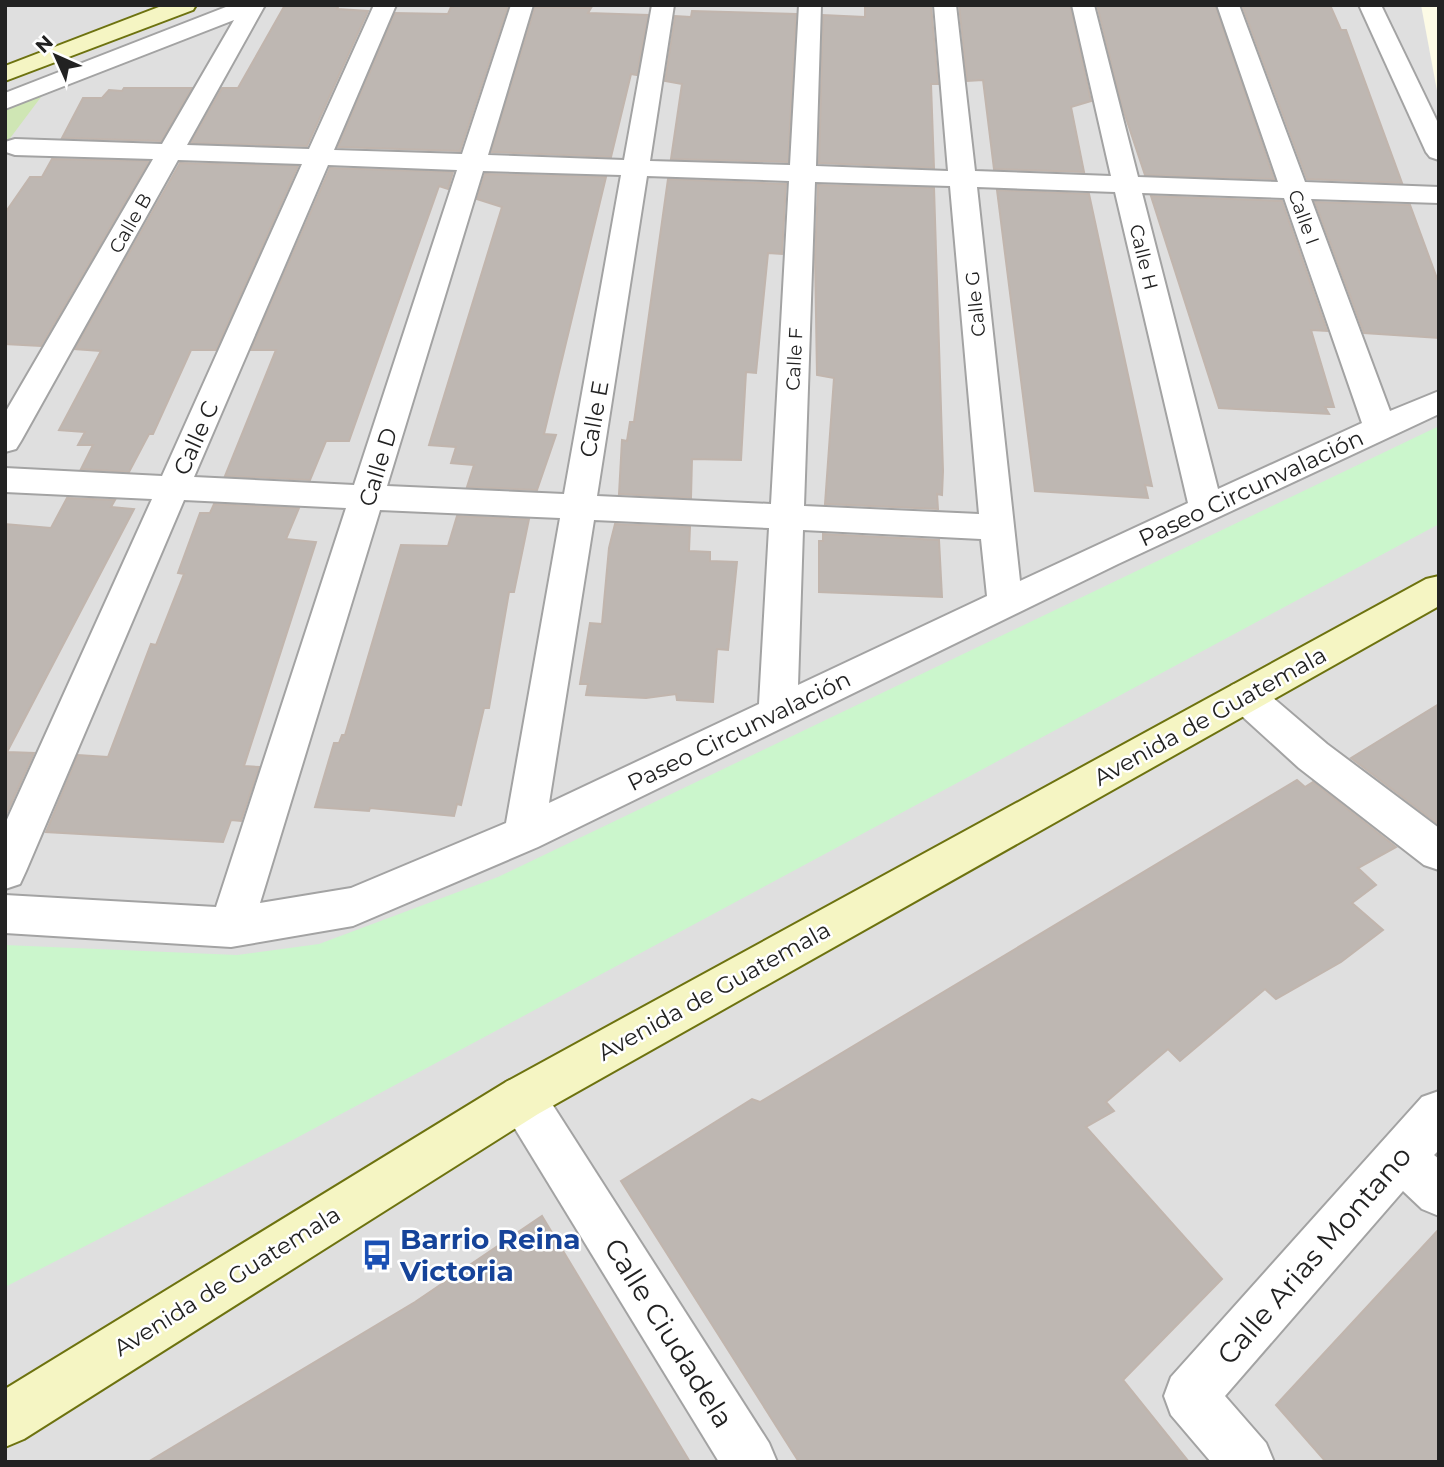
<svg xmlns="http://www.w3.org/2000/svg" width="1444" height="1467" viewBox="0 0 1444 1467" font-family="Montserrat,sans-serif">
  <rect width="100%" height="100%" fill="#f1eee9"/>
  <rect fill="#dfdfdf" x="5" y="5" width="1434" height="1457"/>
  <path fill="#fdfbe6" d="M1421 5H1439V98L1438 96Z"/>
  <path fill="#cfe6b4" d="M44 93 5 145V108Z"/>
  <path fill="#cbf6cc" d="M1439 426V524L289 1142 5 1287V945L237 955 319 944 498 877Z"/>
  <g fill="#beb7b2" stroke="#c1b5ad" stroke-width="2">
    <path d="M285 5H339L337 9 368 11 307 146 191 143 222 88H238Z"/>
    <path d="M465 5 508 6 460 151 338 147 395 13 448 14 451 7Z"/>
    <path d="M865 5H931L938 84H931L934 168 819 163 823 15 865 17Z"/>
    <path d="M959 5H1070L1091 101 1071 107 1084 172 994 169 983 80 967 81Z"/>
    <path d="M1097 5H1215L1274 179 1145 175 1122 106Z"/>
    <path d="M1242 5H1330L1341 30H1346L1402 183 1307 179Z"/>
    <path d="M535 7 591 8 588 13 648 15 637 75 631 74 611 157 491 152Z"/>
    <path d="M692 11 796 14 788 162 671 159 682 84 665 81 675 16 691 17Z"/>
    <path d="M124 88H192L161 141 62 138 83 98H102L109 90 122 91Z"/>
    <path d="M52 159 149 161 41 346 5 344V213L30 177H42Z"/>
    <path d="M180 163 298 166 216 350H191L153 434H149L129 472 81 469 93 445H78L85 432 59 430 101 351 75 349Z"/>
    <path d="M330 168 453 172 448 189 439 186 349 441H326L310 480 225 476 276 350H251Z"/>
    <path d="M485 174 606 177 544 434 556 435 537 490 467 487 474 465 451 463 456 447 429 445 502 207 477 199Z"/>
    <path d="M668 179 786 184 782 254 768 253 756 373 746 372 741 460 692 459 691 498 619 494 622 440 627 441 630 422H634Z"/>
    <path d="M818 185 934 188 943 471 942 495 937 494 938 509 825 504 834 378 817 375 815 255Z"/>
    <path d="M997 190 1089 194 1152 486 1145 485 1148 498 1035 491Z"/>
    <path d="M1151 196 1282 201 1327 331 1311 330 1334 407H1325L1329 414 1219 408Z"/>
    <path d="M1315 202 1410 205 1439 284V338L1364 333Z"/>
    <path d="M67 498 115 500 111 507 134 509 7 752 34 753 5 817V524L51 528Z"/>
    <path d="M214 504 299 508 286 539 316 542 244 766 259 767 241 821 231 820 223 842 46 832 78 755 108 757 151 644 156 645 184 574 178 573 200 513H210Z"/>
    <path d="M457 516 529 519 514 592H509L489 708H484L461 805 457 804 454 816 370 808 369 811 315 807 334 743H339L342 735H345L401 545 448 546Z"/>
    <path d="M615 524 690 527 689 551 710 552V561L737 562 728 650 717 649 713 702 677 700 676 694 646 698 586 695 588 684H580L590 623 602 624 609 548Z"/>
    <path d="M823 534 939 540 942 597 819 592V541H823Z"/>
    <path d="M1439 704V824H1438L1351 758Z"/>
    <path d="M1297 780 1305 787 1313 782 1396 847 1358 868 1376 885 1352 903 1383 930 1341 962 1276 999 1265 989 1180 1061 1168 1049 1106 1102 1114 1111 1086 1127 1222 1279 1123 1380 1189 1462H799L621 1181 752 1099 760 1102Z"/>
    <path d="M542 1216 690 1462H148L415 1302Z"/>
    <path d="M1439 1229V1462H1326L1276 1405Z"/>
  </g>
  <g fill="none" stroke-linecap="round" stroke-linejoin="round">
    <g stroke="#a3a3a3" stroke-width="4">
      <g id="street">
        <path d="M231 5H265L187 145 309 149 374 5H396L334 150 462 154 511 5H533L488 155 624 160 652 5H674L650 161 790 165 799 5H821L816 166 948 171 934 5H956L975 171 1111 176 1072 5H1094L1138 177 1278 182 1217 5H1239L1305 182 1439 187V203L1311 199 1390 411 1439 391V414L1118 564 538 847 353 926 231 947 5 933V895L216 907 346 508 184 500 26 871 20 884 5 889V824L152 499 5 492V468L162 476 302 164 178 160 21 441 16 449 5 452V413L153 159 15 155 6 152 5 142 15 139 162 144 234 20 5 109V93ZM328 165 457 170 354 485 194 477ZM483 171 621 175 564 494 387 486ZM647 176 789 181 771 504 597 496ZM815 182 950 186 979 514 804 506ZM977 187 1115 192 1188 503 1020 581ZM1142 193 1284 198 1362 423 1218 489ZM380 510 560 518 506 823 351 888 260 903ZM594 520 769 528 759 704 549 803ZM803 530 981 539 987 596 798 685Z"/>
        <path d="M1359 5H1381L1439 125V160L1430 157 1426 152Z"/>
        <path d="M1245 681 1258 685 1327 744 1439 828V870L1424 865 1299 768 1232 707 1226 696 1232 685Z"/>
        <path d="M522 1075 538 1082 769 1443 777 1462H719L506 1114 499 1098 506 1082Z"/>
        <path d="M1439 1091V1150L1434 1155 1439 1159V1216L1422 1209 1403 1191 1225 1396 1266 1443 1274 1462H1211L1171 1415 1164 1396 1171 1377 1422 1097Z"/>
      </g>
    </g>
    <g stroke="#6d720f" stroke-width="4">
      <g id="secondary">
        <path d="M164 5H196L193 10 5 81V66Z"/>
        <path d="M1439 576V606L538 1114 24 1439 5 1447V1389L506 1082 1426 579Z"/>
      </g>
    </g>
    <use href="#street" fill="#fff" fill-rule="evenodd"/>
    <use href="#secondary" fill="#f5f5c3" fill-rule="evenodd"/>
  </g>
  <defs>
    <g id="bus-bare" transform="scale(2.415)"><path d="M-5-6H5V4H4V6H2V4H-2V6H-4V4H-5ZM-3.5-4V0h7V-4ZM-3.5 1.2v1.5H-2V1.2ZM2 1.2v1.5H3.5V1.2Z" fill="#1a4fb4" stroke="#fff" stroke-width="2.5" paint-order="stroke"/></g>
  </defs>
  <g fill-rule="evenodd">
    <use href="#bus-bare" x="377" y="1255"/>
  </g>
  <g text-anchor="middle" stroke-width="5" stroke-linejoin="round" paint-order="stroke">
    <g font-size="19" fill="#222" stroke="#fff">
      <text transform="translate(1304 217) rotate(70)" y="7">Calle I</text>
      <text transform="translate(130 223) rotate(-60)" y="7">Calle B</text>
      <text transform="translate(1144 257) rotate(76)" y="7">Calle H</text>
      <text transform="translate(975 304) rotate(-96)" y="7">Calle G</text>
      <text transform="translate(794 359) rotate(-87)" y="7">Calle F</text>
    </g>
    <g font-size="23" fill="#222" stroke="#fff">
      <text transform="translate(594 419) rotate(-80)" y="8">Calle E</text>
      <text transform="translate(196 438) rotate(-66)" y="8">Calle C</text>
      <text transform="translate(378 467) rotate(-73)" y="8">Calle D</text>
      <text transform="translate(1251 488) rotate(-25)" y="8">Paseo Circunvalación</text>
      <text transform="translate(1210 716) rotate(-29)" y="8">Avenida de Guatemala</text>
      <text transform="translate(739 731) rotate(-26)" y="8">Paseo Circunvalación</text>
      <text transform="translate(714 991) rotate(-29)" y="8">Avenida de Guatemala</text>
      <text transform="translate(227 1281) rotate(-32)" y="8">Avenida de Guatemala</text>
    </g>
    <g font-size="28" font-weight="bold" fill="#164399" stroke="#fff" text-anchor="start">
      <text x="400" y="1249">Barrio Reina<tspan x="400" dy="32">Victoria</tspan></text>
    </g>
    <g font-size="28" fill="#222" stroke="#fff">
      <text transform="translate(1314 1255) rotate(-49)" y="10">Calle Arias Montano</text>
      <text transform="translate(669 1333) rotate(58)" y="10">Calle Ciudadela</text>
    </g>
  </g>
  <rect width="1444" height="1467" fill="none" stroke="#222222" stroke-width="14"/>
  <g transform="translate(56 56) rotate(315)" stroke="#ffffff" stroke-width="5" paint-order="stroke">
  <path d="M0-5L12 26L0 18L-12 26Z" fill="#222222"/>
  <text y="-10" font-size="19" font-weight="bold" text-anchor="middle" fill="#222222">N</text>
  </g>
</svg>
